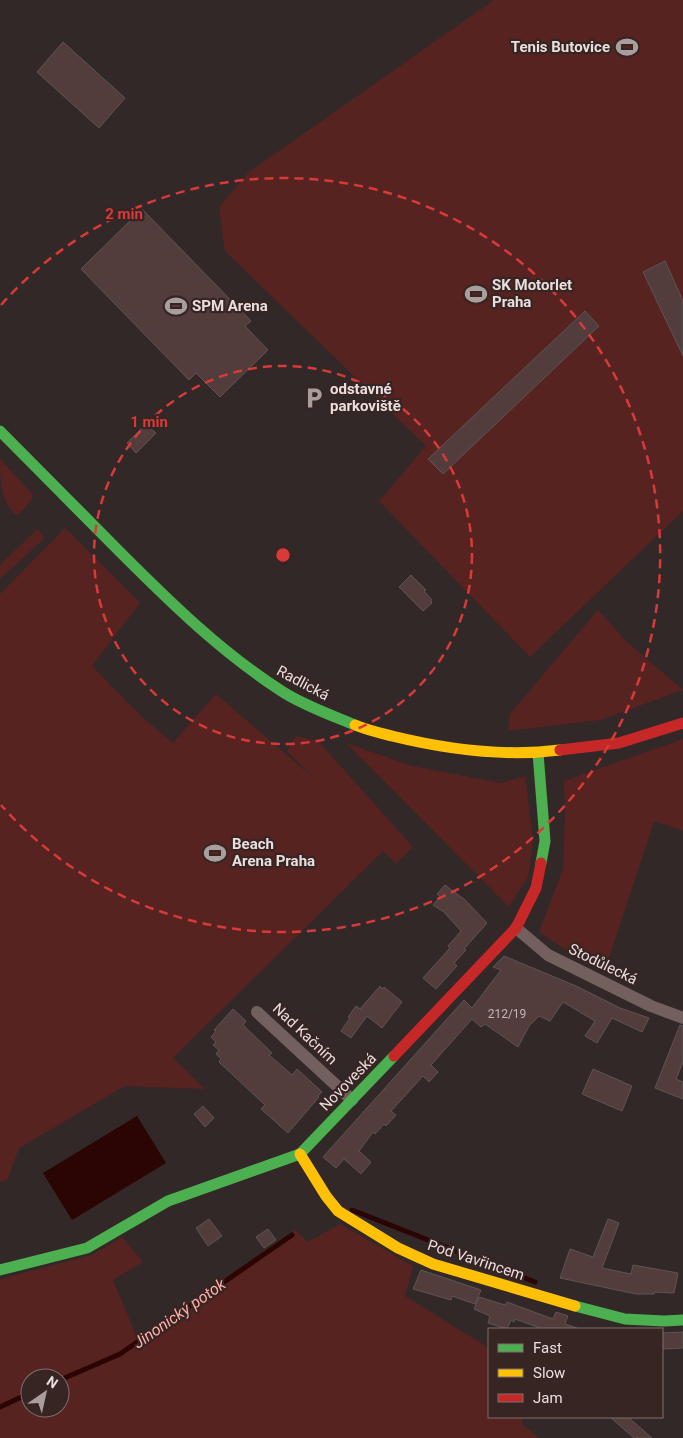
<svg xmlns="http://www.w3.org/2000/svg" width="683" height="1438" viewBox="0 0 683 1438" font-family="Roboto,sans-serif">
  <rect width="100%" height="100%" fill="#322827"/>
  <g fill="#572321" fill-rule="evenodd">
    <path d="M494 0H683V511L530 657 379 501 426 446 225 251 219 207 249 172Z"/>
    <path d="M0 459 33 495 30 502 19 514H15C0 501 0 479 0 459Z"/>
    <path d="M65 528 140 603 92 666 143 718 173 743 216 694 317 781 287 751 296 736 318 741 413 847 396 864 383 851 173 1058 205 1089 125 1086 19 1148 7 1181 0 1182V594Z"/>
    <path d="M37 529 45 538 0 579V565Z"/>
    <path d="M598 610 627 642 683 690 600 720 508 731 510 714Z"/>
    <path d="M683 739V831L654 821 605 970 571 953 539 932 563 869 565 815 564 781Z"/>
    <path d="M346 743 412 766 501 783 525 776 533 839 528 877 509 907Z"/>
    <path d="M340 1224 413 1266 405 1296 489 1348V1417H523L522 1424 539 1438H0V1279L92 1255 122 1237 143 1262 113 1280 137 1338 295 1230 308 1242ZM30 1378H60V1408H30Z"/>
  </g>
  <path fill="#2b0404" d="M137 1116 166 1163 72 1220 43 1173Z"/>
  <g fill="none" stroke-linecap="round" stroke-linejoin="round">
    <g stroke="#2b0404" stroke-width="5">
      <path d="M352 1210 535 1282"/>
      <path d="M60 1380 120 1354 292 1235"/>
      <path d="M0 1407 30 1393"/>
    </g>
  </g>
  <g fill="#523c3c" stroke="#5d5554">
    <path d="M63 42 125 98 99 128 37 72Z"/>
    <path d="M142 209 251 321 245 326 268 350 220 397 196 373 189 380 81 269Z"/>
    <path d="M665 261 683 301V356L643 272Z"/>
    <path d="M585 311 599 326 443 474 428 459Z"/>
    <path d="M146 424 156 433 136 453 127 443Z"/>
    <path d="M411 575 426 590 424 591 432 600 431 602 432 603 423 611 399 587Z"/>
    <path d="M445 885 465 900 487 923 464 949 466 950 454 963 457 966 436 989 423 978 450 948 448 946 461 931 444 912 433 905 440 897 437 894Z"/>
    <path d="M504 956 576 986 620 1008 649 1018 642 1032 612 1018 597 1043 585 1036 595 1021 563 1002 550 1021 539 1016 529 1026 518 1047 485 1024 481 1027 472 1019 431 1065 438 1072 429 1082 423 1076 391 1111 396 1115 386 1126 384 1124 375 1134 373 1132 359 1151 371 1162 361 1174 344 1159 336 1168 323 1157 464 1000 472 1008 501 970 493 967Z"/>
    <path d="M380 986 382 989 384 987 402 1002 382 1028 367 1016 351 1038 341 1031 350 1018 348 1017 356 1006 360 1009Z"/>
    <path d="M233 1009 246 1021 243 1025 272 1053 269 1055 292 1075 297 1069 322 1092 318 1096 319 1097 288 1133 261 1109 265 1105 219 1062 221 1059 216 1054 219 1050 213 1045 216 1042 211 1037 216 1031 214 1030Z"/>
    <path d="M680 1025 683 1026V1062L676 1079 683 1082V1099L655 1088Z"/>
    <path d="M593 1069 632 1086 622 1111 582 1094Z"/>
    <path d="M203 1106 214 1118 205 1127 194 1114Z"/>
    <path d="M209 1219 222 1236 208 1246 196 1228Z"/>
    <path d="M608 1219 619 1223 602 1268 631 1274 633 1265 678 1273 674 1293 654 1292V1294H636L560 1278 570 1249 593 1257Z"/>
    <path d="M268 1229 276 1240 264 1248 256 1237Z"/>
    <path d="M421 1270 481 1290 475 1304 452 1296 451 1300 413 1289Z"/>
    <path d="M479 1297 505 1305 507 1302 553 1319 556 1312 568 1316 565 1324 577 1328 576 1329H543L515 1319 514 1322 511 1320 507 1329 488 1323 490 1316 474 1309Z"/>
    <path d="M683 1332V1348L662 1349V1333Z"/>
    <path d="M610 1417H628L652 1438H634Z"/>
  </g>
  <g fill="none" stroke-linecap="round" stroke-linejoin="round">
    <g stroke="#735f5e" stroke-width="12">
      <path d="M516 928 548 955 651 1006 683 1018"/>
      <path d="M257 1012 352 1100"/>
    </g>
    <g stroke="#4caf50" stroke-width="11">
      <path d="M0 431C40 471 80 512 120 552 171 603 222 653 283 692 305 706 331 715 355 725"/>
      <path d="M538 753 545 841 541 863"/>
      <path d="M0 1270 87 1248 168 1201 300 1154 394 1056"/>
      <path d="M575 1306 625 1319 664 1321 683 1320"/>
    </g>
    <g stroke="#ffc107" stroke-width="11">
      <path d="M355 725C367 730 380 733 392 736 445 749 506 757 560 750"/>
      <path d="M300 1154 326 1196 338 1211 398 1248 433 1264 575 1306"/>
    </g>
    <g stroke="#c62828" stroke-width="11">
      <path d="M560 750 619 743 683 723"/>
      <path d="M394 1056 516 928 536 888 541 863"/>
    </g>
  </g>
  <g fill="none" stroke="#d83a3a" stroke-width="2.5" stroke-dasharray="9 6">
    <circle cx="283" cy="555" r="189"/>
    <path d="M1 305A377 377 0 1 1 1 805"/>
  </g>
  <defs>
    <g id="stadium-bare" transform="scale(1.725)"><path d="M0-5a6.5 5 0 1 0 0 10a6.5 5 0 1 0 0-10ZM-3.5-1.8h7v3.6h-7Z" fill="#aa9e9d" stroke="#362523" stroke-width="2.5" paint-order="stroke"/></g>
    <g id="parking-bare" transform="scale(1.725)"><path d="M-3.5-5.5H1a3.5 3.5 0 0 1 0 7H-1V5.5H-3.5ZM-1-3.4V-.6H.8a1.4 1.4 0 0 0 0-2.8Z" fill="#aa9e9d" stroke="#362523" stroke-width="2.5" paint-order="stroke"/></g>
  </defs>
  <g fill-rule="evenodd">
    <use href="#stadium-bare" x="627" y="47"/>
    <use href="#stadium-bare" x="476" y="294"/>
    <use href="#stadium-bare" x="176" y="306"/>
    <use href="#parking-bare" x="314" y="398"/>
    <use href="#stadium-bare" x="215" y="853"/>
  </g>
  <g text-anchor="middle" stroke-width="4.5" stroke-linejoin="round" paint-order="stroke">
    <g font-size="12" fill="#c4b6b5">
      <text x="507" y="1018">212/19</text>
    </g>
    <g font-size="15" font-weight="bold" fill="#eadedd" stroke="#362523" text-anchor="start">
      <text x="610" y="52" text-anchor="end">Tenis Butovice</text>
      <text x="492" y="290">SK Motorlet<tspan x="492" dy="17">Praha</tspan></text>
      <text x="192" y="311">SPM Arena</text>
      <text x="330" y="394">odstavné<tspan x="330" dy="17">parkoviště</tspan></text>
      <text x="232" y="849">Beach<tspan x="232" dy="17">Arena Praha</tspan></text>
    </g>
    <g font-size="15" fill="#eadedd" stroke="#362523">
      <text transform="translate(303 683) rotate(28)" y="5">Radlická</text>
      <text transform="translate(603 964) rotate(26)" y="5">Stodůlecká</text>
      <text transform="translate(305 1034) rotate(43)" y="5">Nad Kačním</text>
      <text transform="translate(348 1082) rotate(-46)" y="5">Novoveská</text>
      <text transform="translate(476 1260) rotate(18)" y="5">Pod Vavřincem</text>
    </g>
    <g font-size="16" font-style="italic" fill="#ffafa8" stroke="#362523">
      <text transform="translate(179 1313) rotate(-35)" y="6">Jinonický potok</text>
    </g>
  </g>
  <circle cx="283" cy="555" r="8" fill="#d83a3a" stroke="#362523" stroke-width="2.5"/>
  <g font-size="15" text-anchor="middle" font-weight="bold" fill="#d83a3a" stroke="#362523" stroke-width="4.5" stroke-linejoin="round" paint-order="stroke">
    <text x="124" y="219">2 min</text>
    <text x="149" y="427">1 min</text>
  </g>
  <rect x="488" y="1328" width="175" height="90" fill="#362523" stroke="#7e6f6d"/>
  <rect x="498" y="1344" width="25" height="8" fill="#4caf50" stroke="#7e6f6d"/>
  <text x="533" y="1353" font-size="15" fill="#eadedd">Fast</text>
  <rect x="498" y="1369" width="25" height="8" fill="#ffc107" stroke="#7e6f6d"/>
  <text x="533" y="1378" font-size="15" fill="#eadedd">Slow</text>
  <rect x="498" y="1394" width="25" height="8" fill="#c62828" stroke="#7e6f6d"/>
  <text x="533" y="1403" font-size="15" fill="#eadedd">Jam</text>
  <g transform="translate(45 1393) rotate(34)"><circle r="24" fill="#362523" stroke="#7e6f6d"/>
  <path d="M0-4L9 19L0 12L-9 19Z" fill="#aa9e9d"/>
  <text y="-8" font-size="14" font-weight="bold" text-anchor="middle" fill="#eadedd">N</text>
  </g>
</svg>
